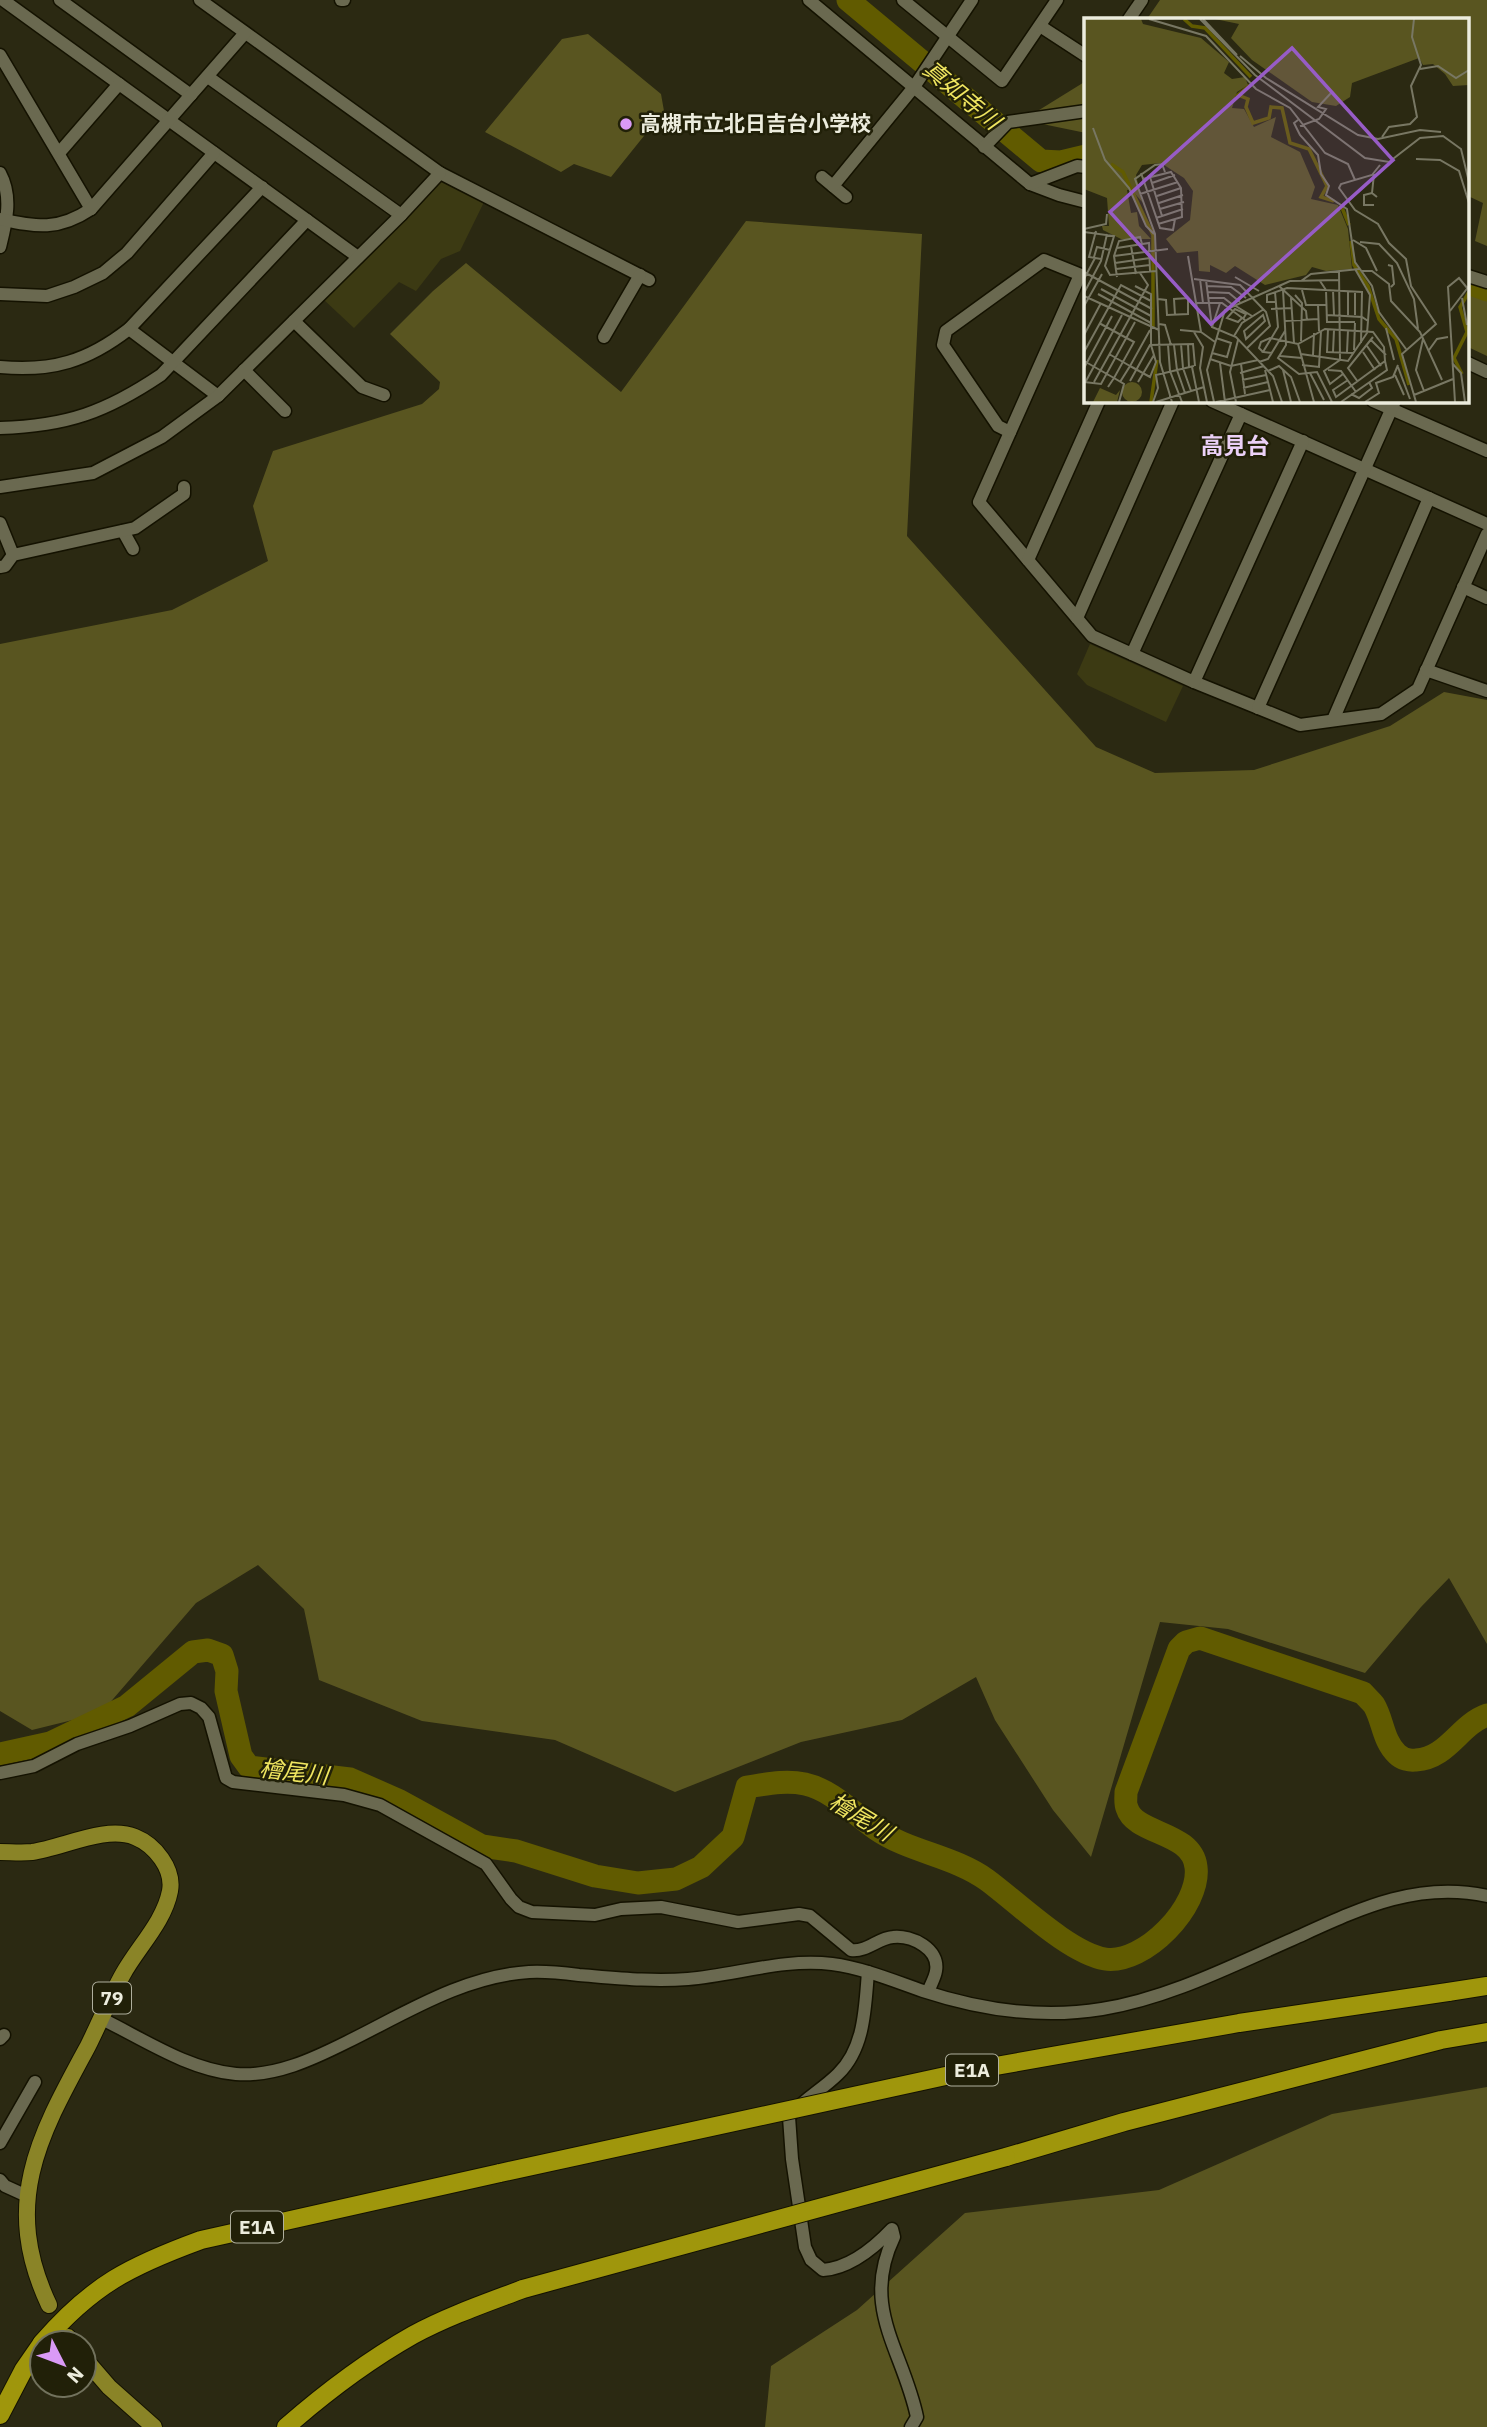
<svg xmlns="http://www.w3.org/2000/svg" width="1487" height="2427" viewBox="0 0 1487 2427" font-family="'IBM Plex Sans','Noto Sans JP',sans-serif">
  <rect width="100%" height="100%" fill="#2b2912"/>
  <g fill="#3c3a13">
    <path d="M446 181 485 200 460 251 441 259 416 291 399 282 354 328 323 299 441 182Z"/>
    <path d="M1090 644 1183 686 1166 722 1087 685 1077 674Z"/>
  </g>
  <g fill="#595520">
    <path d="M1160 0H1487V246L1475 241 1483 203 1468 196V19H1147Z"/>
    <path d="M588 34 661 94 664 111 611 177 574 164 561 172 485 132 562 39Z"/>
    <path d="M1086 81V133L1023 120Z"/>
    <path d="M746 221 922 234 907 536 1096 747 1155 773 1254 770 1390 726 1444 692 1487 700V1644L1449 1578 1421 1607 1365 1673 1228 1629 1160 1622 1091 1857 1053 1810 995 1720 976 1677 902 1720 801 1742 675 1792 555 1740 422 1721 319 1680 304 1609 258 1565 196 1603 101 1713 32 1730 0 1711V644L172 610 268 561 253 506 273 451 422 404 439 389 440 382 390 334 433 291 466 263 621 392Z"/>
    <path d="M1468 290 1487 297V356L1468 347Z"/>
    <path d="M1487 2087V2427H765L771 2366 857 2310 965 2213 1159 2190 1332 2114Z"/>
  </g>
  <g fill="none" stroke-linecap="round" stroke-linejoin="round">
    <g stroke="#615b00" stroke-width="23">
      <path d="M848 0 1041 161 1061 162 1086 156"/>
      <path d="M1468 283 1487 290"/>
      <path d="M0 1754 50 1743 127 1706 193 1652 208 1650 222 1655 227 1671 226 1691 241 1756 249 1767 350 1779 400 1801 482 1846 516 1851 595 1876 638 1883 676 1879 701 1867 733 1837 747 1787C767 1784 785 1780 805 1784 832 1790 854 1814 876 1829 909 1852 954 1856 987 1880 1017 1902 1069 1953 1105 1959 1144 1965 1201 1906 1196 1867 1192 1831 1135 1835 1127 1808 1125 1804 1126 1797 1126 1792L1179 1649 1186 1642 1200 1638 1363 1693C1366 1697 1371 1701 1374 1705 1383 1720 1383 1741 1397 1754 1402 1759 1410 1761 1416 1760 1448 1758 1459 1725 1487 1715"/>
    </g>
    <g stroke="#141200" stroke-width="15">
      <g id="minor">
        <path d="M3 0 358 257"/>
        <path d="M60 0 191 95"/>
        <path d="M200 0 440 173 649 280"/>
        <path d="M341 0H344"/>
        <path d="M809 0 1030 184 1059 195 1086 202"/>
        <path d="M903 0 1002 81 1057 0"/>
        <path d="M1129 19 1142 0"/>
        <path d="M1040 26 1086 56"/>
        <path d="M0 55 91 209"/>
        <path d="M208 77 401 215"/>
        <path d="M984 147 1008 122 1086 111"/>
        <path d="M59 153 119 84"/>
        <path d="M0 173C13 197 6 223 0 247"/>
        <path d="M822 177 846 197"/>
        <path d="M1030 184 1077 166 1086 167"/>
        <path d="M833 186 914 87 972 0"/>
        <path d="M0 219C37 227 58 231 91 209L245 33"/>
        <path d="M1080 275 979 502 1092 636 1194 682 1300 725 1381 714 1418 689 1487 534"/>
        <path d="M1468 276 1487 282"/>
        <path d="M0 294 47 296 74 287 103 273 127 253 214 153"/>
        <path d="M294 321 362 387 384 395"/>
        <path d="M129 329 218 396"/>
        <path d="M604 337 640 275"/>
        <path d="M1468 363 1487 372"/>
        <path d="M0 367C52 372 88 361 129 329L262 187"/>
        <path d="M244 370 285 411"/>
        <path d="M1212 401 1487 524"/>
        <path d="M1373 401 1487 451"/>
        <path d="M0 428C67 426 106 412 161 375L307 220"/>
        <path d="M1010 432 998 426 943 345 946 331 1044 260 1086 277"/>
        <path d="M0 487 93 473 162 437 218 396 401 215 440 173"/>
        <path d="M0 523 13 555"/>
        <path d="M123 531 133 549"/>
        <path d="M1028 560 1099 401"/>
        <path d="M0 567 5 566 13 555 135 528 184 494V487"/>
        <path d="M1463 587 1487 598"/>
        <path d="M1077 618 1173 401"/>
        <path d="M1132 654 1241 414"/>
        <path d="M1426 670 1487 691"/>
        <path d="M1194 682 1303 441"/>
        <path d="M1258 708 1395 401"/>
        <path d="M1333 720 1429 498"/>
        <path d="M0 1773 34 1766 77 1744 130 1726 180 1704 191 1703 201 1708 209 1717 226 1778 233 1782 344 1795 380 1805 486 1864 511 1899 519 1907 532 1912 595 1915 621 1909 661 1907 738 1922 799 1914 810 1916 851 1950C867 1952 878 1938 893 1937 912 1935 940 1949 936 1971 935 1978 930 1986 928 1992"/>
        <path d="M868 1972C865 2007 865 2048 838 2074 821 2091 804 2098 789 2117L792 2159 805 2247 811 2260 823 2270C850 2268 874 2248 892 2229L894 2237C860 2308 903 2350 917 2417L911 2427"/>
        <path d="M102 2019C143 2039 189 2070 236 2074 275 2077 313 2059 347 2042 404 2014 463 1976 529 1972 545 1971 563 1973 579 1975 616 1978 652 1982 688 1979 736 1975 784 1958 832 1964 863 1968 894 1981 923 1991 981 2010 1041 2019 1102 2009 1169 1998 1231 1966 1293 1939 1355 1911 1416 1880 1487 1896"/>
        <path d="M0 2039 4 2035"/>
        <path d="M0 2143 35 2082"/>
        <path d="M0 2180 5 2186 27 2196"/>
      </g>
    </g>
    <g stroke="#141200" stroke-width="18">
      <g id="major">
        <path d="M0 1852C10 1852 22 1853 32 1852 63 1848 105 1825 135 1837 155 1845 174 1869 170 1891 164 1922 138 1947 123 1974 110 1997 100 2022 88 2046 39 2136 1 2203 49 2305"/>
        <path d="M68 2337 73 2343"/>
        <path d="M84 2358 109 2387 154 2427"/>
      </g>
    </g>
    <g stroke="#141200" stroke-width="20">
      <g id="highway">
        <path d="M1448 1992 1487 1986"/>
        <path d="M1006 2157 1124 2122 1441 2040 1487 2032"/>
        <path d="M42 2343C92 2285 130 2266 201 2240L500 2173"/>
        <path d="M0 2415 24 2369 42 2343"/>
        <path d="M286 2427C326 2392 367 2361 413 2335 448 2316 486 2303 523 2289"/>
      </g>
    </g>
    <use href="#minor" stroke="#6a6950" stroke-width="12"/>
    <use href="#major" stroke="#8a8427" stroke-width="16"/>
    <use href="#highway" stroke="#9f960c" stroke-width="18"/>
    <g stroke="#141200" stroke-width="20" stroke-linecap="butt">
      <g id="highway-bridge">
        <path d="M500 2173 973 2070 1239 2023 1448 1992"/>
        <path d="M523 2289 1006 2157"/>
      </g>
    </g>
    <use href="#highway-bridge" stroke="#9f960c" stroke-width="18"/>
  </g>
  <circle fill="#da9af6" stroke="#212008" stroke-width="2.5" cx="626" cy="124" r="7"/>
  <g text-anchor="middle" stroke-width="5" stroke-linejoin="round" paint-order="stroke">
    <g fill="#212008" stroke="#afaf9d" stroke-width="2">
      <rect x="93" y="1982.5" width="38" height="31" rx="5"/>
      <rect x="946" y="2054.5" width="52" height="31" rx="5"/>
      <rect x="231" y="2211.5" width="52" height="31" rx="5"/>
    </g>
    <g font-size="19" font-weight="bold" fill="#ececdd">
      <text x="112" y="2005">79</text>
      <text x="972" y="2077">E1A</text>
      <text x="257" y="2234">E1A</text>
    </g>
    <g font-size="21" font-weight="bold" fill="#ececdd" stroke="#212008" text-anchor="start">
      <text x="640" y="131">高槻市立北日吉台小学校</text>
    </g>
    <g font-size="23" font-style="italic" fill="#f0e660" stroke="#212008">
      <text transform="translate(962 95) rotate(40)" y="8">真如寺川</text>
      <text transform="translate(294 1772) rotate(7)" y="8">檜尾川</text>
      <text transform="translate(861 1817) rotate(31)" y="8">檜尾川</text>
    </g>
    <g font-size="23" font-weight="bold" fill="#ebd0f7" stroke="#212008">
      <text x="1235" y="454">高見台</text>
    </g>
  </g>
  <g transform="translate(1084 18)">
    <rect width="385" height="385" fill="#2b2912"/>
    <path d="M0 1H57L59 6 117 20 145 44 140 55 148 61 161 59 164 67 153 74 148 90 160 91 170 109 192 99 187 119 216 134 231 169 227 181 254 187 264 211 268 251 242 253 228 249 222 257 181 267 151 248 142 255 126 247V254L115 253 114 233 93 235 82 221 106 202 109 173 100 160 77 145 58 147 52 157 58 184 47 171 43 172 47 195 53 194 55 208 67 221H37L19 212 18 208H25L23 180 0 171ZM131 1H385V67L369 68 361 56 349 46 339 47 335 40 268 65 266 79 252 88 228 84 168 42 147 20 155 6ZM38 374a10 10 0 1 1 20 0a10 10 0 1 1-20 0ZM16 370 32 377 36 372 33 384H9Z" fill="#595520"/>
    <path fill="none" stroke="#615b00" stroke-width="3.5" d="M100 1 108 8 121 10 167 59M166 67 154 77 164 81 162 89 169 105 185 100 187 89 198 90 206 125 225 131 243 168 237 179 250 183M27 146 39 154 69 217V310M257 187 265 207M267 223 270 247 284 268 295 301 312 321 325 367M378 356 370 340 383 314 376 289 385 274M67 384 73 342"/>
    <path fill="none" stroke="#787763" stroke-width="2" d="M65 1 122 18 172 71 206 90 241 135 264 146 271 162M116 1 171 57 281 140 305 144 336 120 359 118 377 131 385 164M119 1 153 37M156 38 182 60 274 117 294 121 336 112 357 114M336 51 354 48 372 60 385 52M214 102 210 105 216 117 234 137 237 156 245 168 242 177 263 191 271 244 288 268 295 294 322 331M216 108 235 101 242 91 234 89 248 74M9 110 21 142 45 170 62 208 70 216M298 119 305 109 326 106 333 99 327 68 337 47 328 19 330 1M332 141 356 142 375 153 385 185M296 147 288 157 257 166 255 170 271 192 294 206 305 225 322 241 327 268 352 306 318 336 332 384M81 154 78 146 71 147 51 161 71 216 76 344 88 384M57 155 76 210 89 212 91 201M290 156 288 175 293 179M66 159 78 198M59 161 87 154 97 170 98 199 74 206M68 165 91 157M288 175 280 177V187H290M56 176 94 164M73 178 97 170M75 185 99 177M76 191 100 184M72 200 99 191M0 211 22 206 23 196M12 213 5 239 17 241M0 214 30 218 21 248 26 257 72 253M269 222 282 230 293 253M276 224 295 226 313 245 330 281 334 311M47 228 52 256M33 230 65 225 66 253M30 238 84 231M104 238 117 314 131 324M10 239 13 229 26 232M31 245 66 240M304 247 308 248 310 266 307 269M32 251 66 247M271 251 286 277 284 303M255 253 256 341M278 253H288L305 266 307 283 336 314 358 362M0 254 68 291M33 259 30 238 35 223 56 219 58 226M151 259 175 273M0 261 11 240M110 261 156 267 182 294 186 308 162 331M116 261 119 285M122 262 128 309 152 319 189 358 198 384M217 263 227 256 275 251M236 263 242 272 243 304H271M51 268 67 276V327L72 344 66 359 46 348 66 312M123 268 147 269 162 280M195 268 206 263 256 262M17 271 67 298M199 272 202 327 194 340 215 356 233 354 248 384M218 272 222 287H242M249 272 250 297M264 273V297M123 274 145 275 156 284M271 274V297M0 275 17 243 23 216M14 276 67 305M211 277 218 285 217 323M0 278 75 312M124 280H140L149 287M207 280 210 325M378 280 383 307M74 281 82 282 83 297 104 296V280L90 281 91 297M192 284H183V277L203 270 278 274 277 325M113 285H138L161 302M150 287 168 298M234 287 235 313M0 288 18 256M187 291 208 290M366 293 385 268M179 297 181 303 162 321 160 313ZM158 300 154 304 143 300 151 291 162 296 159 301M201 303 234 301M75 306 81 307 87 327M128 309 136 285M302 310 310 342M244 311 243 334 270 335M96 312 117 314M110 314 119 329 116 350 123 384M0 317 17 285M150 318 158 305 180 291M339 321 332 352 340 373M287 322 302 337M97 326 99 350 107 373M104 326 105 349M214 326 230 384M84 327 86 353 98 384M90 327 93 352 101 375M283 328 297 348M270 332 271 305M345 332 353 321 364 319M0 334 37 267 67 283M179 334 175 330 177 324 186 320 214 326 241 311 289 314 300 329 301 343 252 379 249 372 264 362M249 334 250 312M263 334 264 312M279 334 291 352M128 335 143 339 147 325 132 320M188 335 179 334 194 309 191 274M25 336 46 348 36 364M217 336 264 343 283 315 284 303 278 299 243 297M229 337 230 315M196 338 218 340M126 341 147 348 174 342M256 342 240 353 246 366 259 356M0 343 30 360 50 324 15 305M175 344 184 341 201 313M136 345 141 384M368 345 377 355 381 384M157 346 161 376M218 347 235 349 237 313M108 349 115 384M314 349 326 381M0 350 28 298M181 352 189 384M199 352 207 384M244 352 257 353 272 374M184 353 195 348 207 359 216 384M156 355 180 348M226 355 240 382M311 357 320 377M158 362 182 357M2 363 38 297M46 363 66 327 109 326 111 348M0 364 17 366 51 304M10 364 64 267 56 255M54 364 70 337M274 364 264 350 289 319M24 369 30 360 40 366 35 384M159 370 184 364M267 376 275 380 288 370 285 364M330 377 369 361M69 384 74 370 72 357 110 348M72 384 120 369M130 384 123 352 141 292 195 268 222 293 223 302M132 384 186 372M152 384 146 354 154 322M257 384 303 352 301 343M281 384 295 375 292 365 309 359 314 347M371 384 364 269 375 260 384 271"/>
    <path fill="#975cc6" fill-opacity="0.15" stroke="#975cc6" stroke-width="3.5" d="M208 30 309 142 127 306 26 194Z"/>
    <rect width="385" height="385" fill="none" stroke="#ececdd" stroke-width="3.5"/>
  </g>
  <g transform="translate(63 2364) rotate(132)"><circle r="33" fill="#212008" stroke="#72725d" stroke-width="2"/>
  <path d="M0-5L12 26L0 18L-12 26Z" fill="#da9af6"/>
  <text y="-10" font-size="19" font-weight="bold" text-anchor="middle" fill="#ececdd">N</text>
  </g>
</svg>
